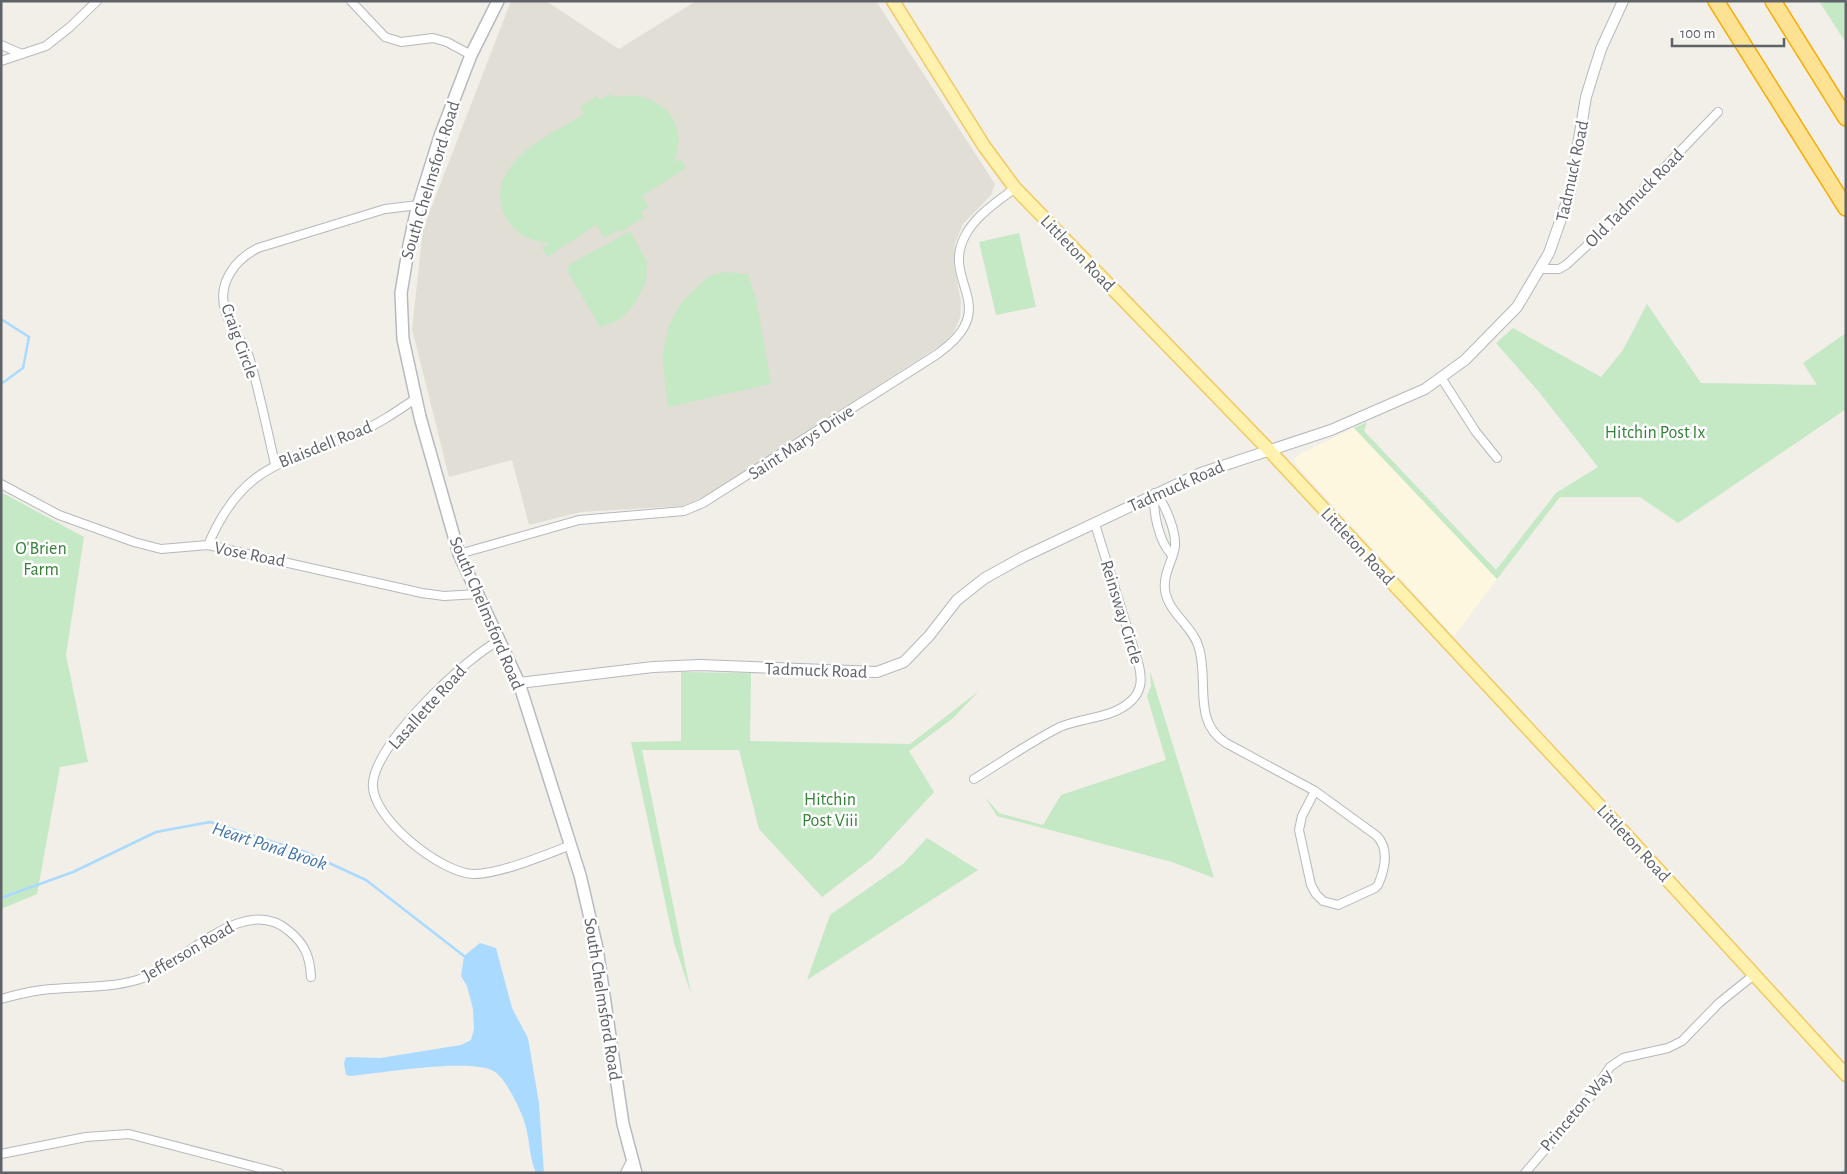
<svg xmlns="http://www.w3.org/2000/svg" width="1847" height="1174" viewBox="0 0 1847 1174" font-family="'Alegreya Sans',sans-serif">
  <rect width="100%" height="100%" fill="#f1efe8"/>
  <path fill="#fef7e0" d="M1354 428 1497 579 1454 637 1296 465 1294 459 1300 454Z"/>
  <path fill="#e1ded6" d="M511 1H546L619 49 696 1H876L995 184 991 195 963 224 955 243 954 266 961 301 960 318 953 333 944 343 706 496 682 506 581 512 529 525 512 460 449 477 412 329 423 229Z"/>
  <g fill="#c5e8c5">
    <path d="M1819 1H1846V43Z"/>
    <path d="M610 94 612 97C655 88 692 118 674 163L680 159 686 168 642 196 648 207 641 212 644 217 621 232 619 230 605 238 596 225 547 257 542 248 549 243C530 241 514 234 505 216 481 164 550 136 584 114L580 107 597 96 600 100Z"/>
    <path d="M630 231 647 262 646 282 634 305 621 319 600 327 568 272 569 265Z"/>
    <path d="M1019 233 1036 307 996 315 979 242Z"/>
    <path d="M724 272 748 274 757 302 771 384 668 407 662 357 669 325 682 302 709 276Z"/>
    <path d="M1647 304 1701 383 1817 385 1803 363 1846 333V409L1678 523 1640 497H1560L1497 579 1354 428 1367 422 1364 431 1496 570 1556 493 1598 467 1539 392 1496 343 1513 328 1601 377 1623 350Z"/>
    <path d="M1 492 84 537 66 655 88 762 60 767 37 894 1 909Z"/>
    <path d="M1150 671 1214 878 1172 862 997 816 985 797 999 813 1043 825 1061 795 1166 760 1147 696 1151 686Z"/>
    <path d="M681 672 751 673 750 741 910 744 979 691 952 719 909 751 934 792 873 858 822 897 759 829 739 750H642L691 994 674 943 631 742 681 741Z"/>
    <path d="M927 838 978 870 807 980 830 915 903 864Z"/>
  </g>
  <path fill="#aadaff" d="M480 943 496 948 512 1008 528 1038 539 1103 544 1173H536C529 1157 530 1140 525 1124 522 1112 506 1079 495 1072 475 1057 380 1073 351 1076L346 1075 344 1063 346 1057 380 1058 461 1045 471 1040 474 1029 473 1009 467 986 461 976 464 956Z"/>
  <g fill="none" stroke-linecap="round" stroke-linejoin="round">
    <g stroke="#aadaff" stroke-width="2.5">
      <path d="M1 319 29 337 23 368 1 384"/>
      <path d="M1 898 73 872 156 832 210 822 305 852 366 880 464 956"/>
      <path d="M1842 1173 1846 1170"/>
    </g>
    <g stroke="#b5b8bc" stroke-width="10">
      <g id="minor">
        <path d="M351 1 385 37 401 42 433 38 447 42 471 55"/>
        <path d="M1 45 22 54"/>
        <path d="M1 61 46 46 70 27 97 1"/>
        <path d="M1541 269H1559L1566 265 1604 230 1718 112"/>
        <path d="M1442 379 1476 432 1497 458"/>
        <path d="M275 464C267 430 260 394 250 360 245 343 231 330 226 313 216 285 234 260 258 248L385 209 419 205"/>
        <path d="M1 484 59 515 134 542 161 549 208 545 422 593 444 596 478 594"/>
        <path d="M1155 493C1165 503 1176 531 1175 546 1173 561 1163 573 1165 590 1168 613 1193 626 1199 648 1209 681 1192 722 1226 743L1315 791 1377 836C1390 850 1385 869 1378 885L1375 888 1338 905 1323 901 1316 894 1311 885 1299 830 1302 816 1315 791"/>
        <path d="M1155 493C1152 511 1159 541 1171 554"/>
        <path d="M208 545C242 465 283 463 355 434 377 425 396 412 415 399"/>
        <path d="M459 554 579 520 684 511 703 503 936 355C1005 307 940 283 965 236 976 215 997 202 1015 188"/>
        <path d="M500 640C465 658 378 741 373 782 369 817 441 873 473 874 497 875 548 854 571 845"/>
        <path d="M974 779C1002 762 1030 742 1060 727 1082 717 1112 719 1131 701 1142 691 1142 679 1139 666L1095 524"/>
        <path d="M1 999C15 995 28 992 42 990 74 986 106 989 137 980 182 967 242 891 289 931 305 944 310 957 311 977"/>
        <path d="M1 1154 86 1137 129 1134 279 1173"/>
        <path d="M625 1173 632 1159"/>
        <path d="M1525 1173 1591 1096 1610 1067 1623 1058 1668 1048 1682 1041 1719 1003 1755 974"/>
      </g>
    </g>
    <g stroke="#b5b8bc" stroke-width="12">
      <path id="tertiary" d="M519 683 653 667 700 665 877 672 904 662 929 636 957 600 985 578 1023 557 1201 473 1331 430 1425 389 1465 360 1517 307 1549 253 1570 193 1586 97 1594 71 1601 49 1623 1"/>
    </g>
    <g stroke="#b6babf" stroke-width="14">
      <path id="secondary" d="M498 1 471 55 440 136 416 213 409 245 401 293 403 339 420 417 459 554 519 683 580 875 597 948 623 1124 636 1173"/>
    </g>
    <g stroke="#f2c960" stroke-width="15">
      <path id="primary" d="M893 1 984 146 1015 188 1268 449 1598 804 1846 1075"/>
    </g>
    <g stroke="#f9ab00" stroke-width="18">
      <g id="motorway">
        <path d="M1716 1 1846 208"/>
        <path d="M1773 1 1846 118"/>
      </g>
    </g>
    <use href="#minor" stroke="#fff" stroke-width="8"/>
    <use href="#tertiary" stroke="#fff" stroke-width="10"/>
    <use href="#secondary" stroke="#fff" stroke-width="11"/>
    <use href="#primary" stroke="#fff2af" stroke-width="12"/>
    <use href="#motorway" stroke="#fde293" stroke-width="15"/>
  </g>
  <g text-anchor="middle" stroke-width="5" stroke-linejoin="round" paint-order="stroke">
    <g font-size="18" fill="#5f6368" stroke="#fff">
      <text transform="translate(1572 171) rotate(-78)" y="6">Tadmuck Road</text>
      <text transform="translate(430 180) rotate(-73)" y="6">South Chelmsford Road</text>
      <text transform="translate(1634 198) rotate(-45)" y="6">Old Tadmuck Road</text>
      <text transform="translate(1078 253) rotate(46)" y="6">Littleton Road</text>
      <text transform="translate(240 341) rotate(70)" y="6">Craig Circle</text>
      <text transform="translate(801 442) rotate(-33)" y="6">Saint Marys Drive</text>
      <text transform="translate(325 444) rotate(-22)" y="6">Blaisdell Road</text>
      <text transform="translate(1176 486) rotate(-24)" y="6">Tadmuck Road</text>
      <text transform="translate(1358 546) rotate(47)" y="6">Littleton Road</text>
      <text transform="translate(250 554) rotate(11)" y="6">Vose Road</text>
      <text transform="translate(1122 612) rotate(73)" y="6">Reinsway Circle</text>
      <text transform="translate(487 613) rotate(67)" y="6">South Chelmsford Road</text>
      <text transform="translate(816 670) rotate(2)" y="6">Tadmuck Road</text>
      <text transform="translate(427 707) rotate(-48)" y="6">Lasallette Road</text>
      <text transform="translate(1634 843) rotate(47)" y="6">Littleton Road</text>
      <text transform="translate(188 951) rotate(-30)" y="6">Jefferson Road</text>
      <text transform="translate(603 999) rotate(81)" y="6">South Chelmsford Road</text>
      <text transform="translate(1576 1110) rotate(-50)" y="6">Princeton Way</text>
    </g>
    <g font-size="18" fill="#348238" stroke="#fff">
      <text x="1655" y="438">Hitchin Post Ix</text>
      <text x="41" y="554">O'Brien<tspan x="41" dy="21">Farm</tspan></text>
      <text x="830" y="805">Hitchin<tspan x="830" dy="21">Post Viii</tspan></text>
    </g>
    <g font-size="19" font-style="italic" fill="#4174aa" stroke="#fff">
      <text transform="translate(270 845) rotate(18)" y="7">Heart Pond Brook</text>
    </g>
  </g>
  <rect width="1847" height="1174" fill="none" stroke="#5f6368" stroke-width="5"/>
  <path d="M1672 38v8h112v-8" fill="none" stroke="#5f6368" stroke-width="2.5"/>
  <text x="1680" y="38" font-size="15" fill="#5f6368" stroke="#ffffff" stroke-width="4" paint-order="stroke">100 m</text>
</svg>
